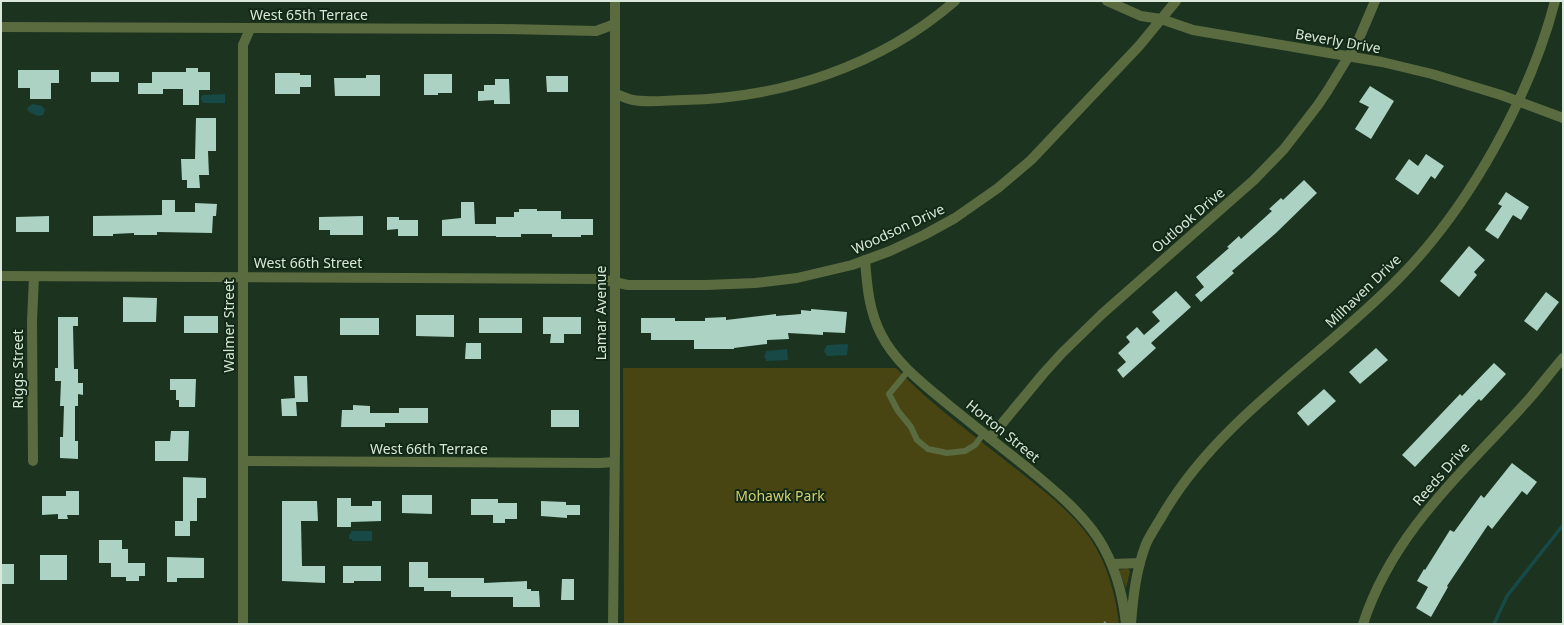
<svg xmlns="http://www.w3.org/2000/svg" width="1564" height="625" viewBox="0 0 1564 625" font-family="'Noto Sans',sans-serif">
  <rect width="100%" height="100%" fill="#1c331f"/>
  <g fill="#494513">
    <path d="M623 368H896C932 406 979 439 1020 472 1045 492 1071 511 1090 538 1107 563 1116 595 1119 624H624Z"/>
    <path d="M1127 568 1129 569 1130 572 1126 588 1119 570Z"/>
  </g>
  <g fill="#174a47">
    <path d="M225 94V103H203L201 100V97L203 95Z"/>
    <path d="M33 104 42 106 45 110 43 115C38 117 30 114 27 109L28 107Z"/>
    <path d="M847 344 848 345 847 355 827 356 824 351 827 345Z"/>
    <path d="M787 349 788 360 766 361V358H764L766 351Z"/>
    <path d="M351 531H372V541H352V539H349V534H351Z"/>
  </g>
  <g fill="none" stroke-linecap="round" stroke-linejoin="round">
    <path stroke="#174a47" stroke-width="3.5" d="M1494 624 1507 596 1563 525"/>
  </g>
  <g fill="#abd2c3">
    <path d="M186 68H198V72H210V90H199V105H183V89H163V94H138V83H152V72H186Z"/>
    <path d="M18 70H59V83H51V99H30V88H18Z"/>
    <rect x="91" y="72" width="28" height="10"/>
    <path d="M275 73H300V75H311V87H300V94H275Z"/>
    <path d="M424 74H452V93H438V95H424Z"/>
    <path d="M366 75H380V96H335L334 78H366Z"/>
    <path d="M546 76H568V92H547Z"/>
    <path d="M495 79H509L510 104H494V100L478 101V91H484V85H495Z"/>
    <path d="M1370 86 1394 101 1371 139 1355 129 1369 107 1359 102Z"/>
    <path d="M196 118H216V151H208L209 175H199L200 188H187V180H182L181 159H195Z"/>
    <path d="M1426 154 1444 166 1435 179 1431 176 1418 195 1395 179 1409 159 1418 166Z"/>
    <path d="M1304 180 1317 193 1276 233 1232 271 1234 273 1201 302 1195 295 1204 287 1196 277 1229 248 1227 247 1239 236 1241 239 1272 211 1269 209 1281 198 1283 200Z"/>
    <path d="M1506 192 1529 207 1521 220 1513 215 1498 239 1485 230 1502 206 1498 204Z"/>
    <path d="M162 200H175V212H195V203L217 204 216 216H213L212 233 157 232V235H134V233L113 234V236H93V216L162 215Z"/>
    <path d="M461 202H474L475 224H496V217H514V212H519V209H537V211H561V219H593V235H581V237H552V234H521V237H496V236H442V220L461 218Z"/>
    <path d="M49 216V232H16V217Z"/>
    <path d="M363 216V235H330V230H319V217Z"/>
    <path d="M387 217H399V220H418V236H398V229L387 230Z"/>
    <path d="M1469 246 1485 260 1474 272 1477 275 1459 297 1440 281Z"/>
    <path d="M1176 291 1191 307 1151 343 1156 348 1123 378 1117 370 1126 362 1118 353 1130 342 1126 337 1137 327 1144 335 1160 321 1152 312Z"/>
    <path d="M1546 292 1559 302 1537 331 1524 321Z"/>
    <path d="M123 297 157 298 156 322H123Z"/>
    <path d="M811 309 847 312 845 333 823 332V335L788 333 789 339 767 340V344L734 348V349H694V340H651V333H641V318H675V321H705V318L726 317V320L776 314V316L801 314V310L811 311Z"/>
    <path d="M416 315H454V337L416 336Z"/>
    <rect x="184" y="316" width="34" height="17"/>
    <path d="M58 317H78V326H73L74 369H78V383H83V395L78 394V406H75V441H78V459L60 458V437H63L64 406H60L61 381H55V368H58Z"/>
    <path d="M543 317H581V334H564V343H550L551 334H543Z"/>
    <rect x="340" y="318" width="39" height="17"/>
    <rect x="479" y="318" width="43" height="15"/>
    <path d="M466 343H481V359H465Z"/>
    <path d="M1376 348 1388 360 1360 384 1349 372Z"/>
    <path d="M1494 363 1506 374 1481 401 1479 399 1415 467 1402 455 1460 394 1462 396Z"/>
    <path d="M294 376H307L308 402H296L297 416H282L281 399 295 398Z"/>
    <path d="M170 379H196L195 407H179V400H176V390H170Z"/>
    <path d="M1324 389 1336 401 1308 426 1297 413Z"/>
    <path d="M353 405 370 406V413H399V408H428V423H385V427H341L342 410H353Z"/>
    <rect x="551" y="410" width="28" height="17"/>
    <path d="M171 431H189L188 461H155V441H170Z"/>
    <path d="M1512 463 1537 482 1527 495 1522 491 1492 529 1488 525 1447 586 1448 587 1431 617 1416 608 1428 587 1417 581 1424 569 1425 570 1450 530 1454 532 1481 495 1484 498Z"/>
    <path d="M183 477 206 478V498H197V521H183Z"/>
    <path d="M66 491H79V515H67L68 519H58V514L42 515V496H66Z"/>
    <path d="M402 495H432V514L402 513Z"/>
    <path d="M337 498H351V506H372V501H381V521L351 522V527H337Z"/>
    <path d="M471 499H498V503H517V519H505V523H493V515H471Z"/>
    <path d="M282 501H317L318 521H301L302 566H325V583L282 581Z"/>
    <path d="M541 501 566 502V505H580V515H567V518L541 516Z"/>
    <rect x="175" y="521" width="15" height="15"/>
    <path d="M99 540H122V549H128V563H145V576H139V581H126V577H111V563H99Z"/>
    <rect x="40" y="555" width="27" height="25"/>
    <path d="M167 557 204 558V578H177V582H167Z"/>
    <path d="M409 562H428V578H484V583L527 581V589H531V591H539L540 607H513V597H451V591H424V587H409Z"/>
    <rect x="1" y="564" width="13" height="20"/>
    <path d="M343 566H381V581H354V583H343Z"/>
    <path d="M562 579H574V600H561Z"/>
  </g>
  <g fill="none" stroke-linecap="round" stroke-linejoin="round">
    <path stroke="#7c8f7e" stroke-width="2" stroke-dasharray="2 3" stroke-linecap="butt" d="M1104 622 1107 624"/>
    <path stroke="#5a6b40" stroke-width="6" d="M909 370 889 394 898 411 911 427 917 440 928 449 947 453 965 451 975 445 984 433"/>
    <g stroke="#5a6b40" stroke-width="10">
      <path d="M1107 1 1141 16 1161 19 1193 30 1382 62 1432 74 1501 95 1563 118"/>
      <path d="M1 27 503 29 596 31 615 24"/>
      <path d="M616 94C621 96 627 99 633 100 648 103 669 100 684 100 782 98 880 66 955 1"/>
      <path d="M865 260C867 286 869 311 881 334 895 362 921 382 945 402 973 425 1001 447 1030 470 1055 491 1080 511 1098 538 1114 563 1123 595 1126 624"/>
      <path d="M1 276 600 279 628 285H706L755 283 797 278 852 265 890 251 924 235 955 218 998 188 1031 160 1139 46 1176 1"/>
      <path d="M990 438 1043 374 1062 353 1102 314 1254 180 1284 149 1318 105 1328 90 1358 41 1375 1"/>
      <path d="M33 461 32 321 34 277"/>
      <path d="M243 461 600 463 614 462"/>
      <path d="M1112 564 1140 563"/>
      <path d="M243 624V45L250 29"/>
      <path d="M1131 624C1133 597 1136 570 1146 544 1151 533 1159 522 1165 511 1222 416 1325 355 1401 276 1470 205 1530 97 1555 1"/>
      <path d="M1363 624C1394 529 1466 470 1530 398 1541 385 1552 371 1563 358"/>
    </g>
    <path stroke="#5a6b40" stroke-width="10" d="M613 624 615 444V1"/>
  </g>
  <g text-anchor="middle" stroke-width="4" stroke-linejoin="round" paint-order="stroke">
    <g font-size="14" fill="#d9e8da" stroke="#122916">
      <text x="309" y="20">West 65th Terrace</text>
      <text transform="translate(1338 41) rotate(10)" y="5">Beverly Drive</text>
      <text transform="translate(1188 220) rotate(-41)" y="5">Outlook Drive</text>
      <text transform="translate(898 229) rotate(-25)" y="5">Woodson Drive</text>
      <text x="308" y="268">West 66th Street</text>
      <text transform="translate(1363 291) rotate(-44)" y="5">Milhaven Drive</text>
      <text transform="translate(601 313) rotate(-90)" y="5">Lamar Avenue</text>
      <text transform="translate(229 326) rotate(-90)" y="5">Walmer Street</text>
      <text transform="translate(18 369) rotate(-90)" y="5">Riggs Street</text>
      <text transform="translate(1003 431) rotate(39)" y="5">Horton Street</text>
      <text x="429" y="454">West 66th Terrace</text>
      <text transform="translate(1441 474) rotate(-49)" y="5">Reeds Drive</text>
    </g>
    <g font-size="14" fill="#d7cf6f" stroke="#122916">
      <text x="780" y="501">Mohawk Park</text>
    </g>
  </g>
  <rect width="1564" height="625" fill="none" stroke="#d9e8da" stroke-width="4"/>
</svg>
